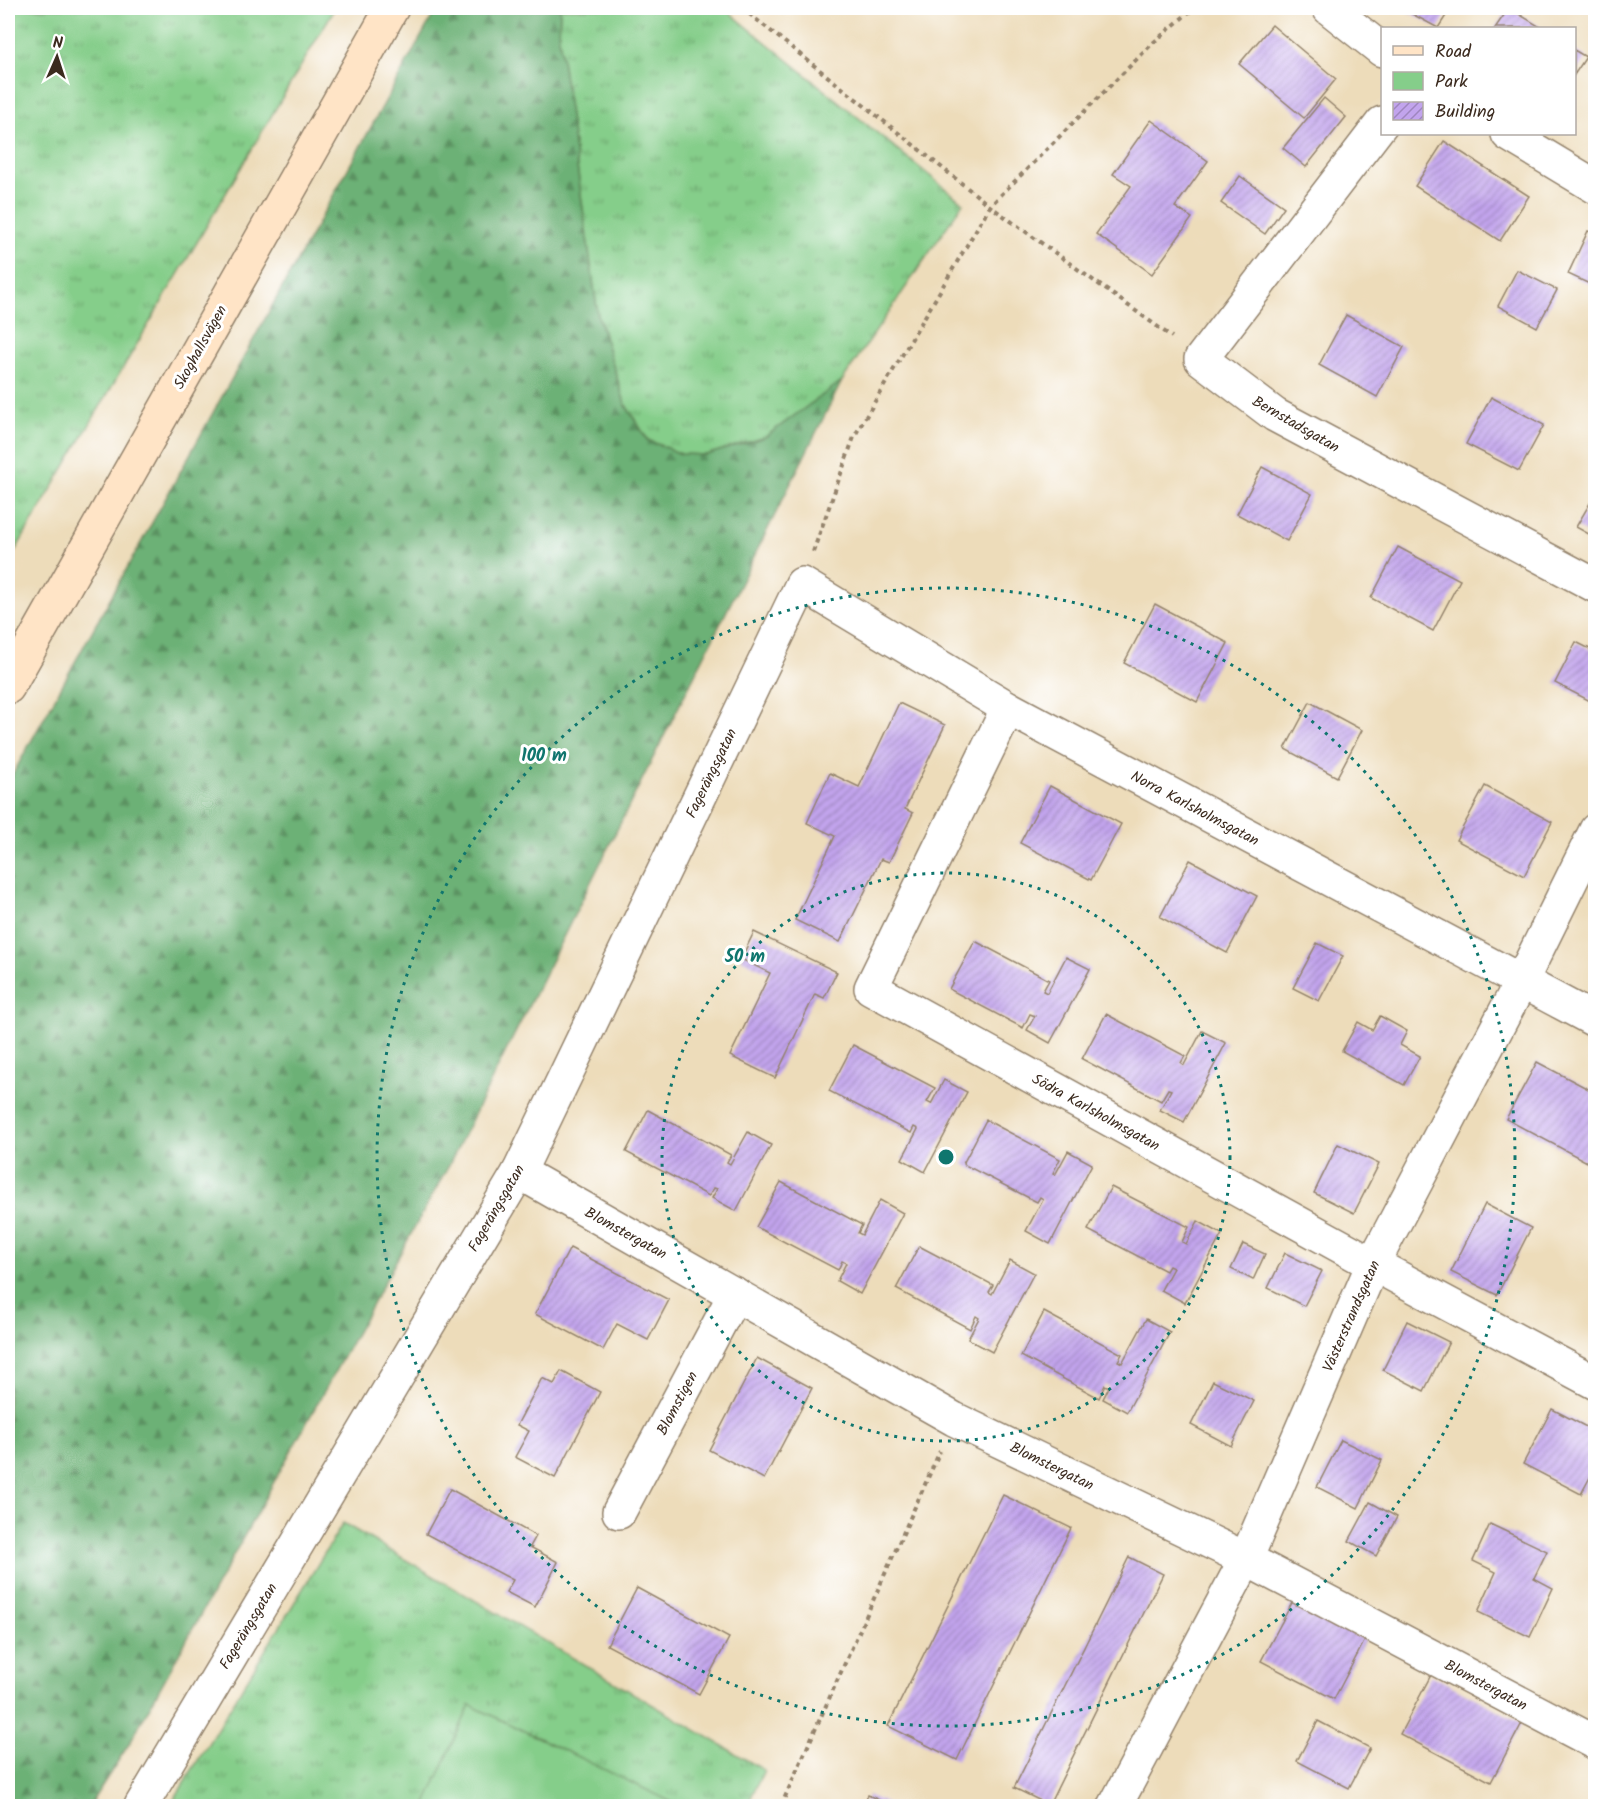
<svg xmlns="http://www.w3.org/2000/svg" width="1603" height="1814" viewBox="0 0 1603 1814" font-family="Kalam,sans-serif">
  <defs>
    <pattern id="grass-tufts" width="24" height="20" patternUnits="userSpaceOnUse" patternTransform="scale(1.5)"><rect width="24" height="20" fill="#85ce8a"/><path d="M3 7l-1-3M5 7V3M7 7l1-3M15 17l-1-3M17 17v-4M19 17l1-3" fill="none" stroke="#6ea770"/></pattern>
    <pattern id="forest-firs" width="22" height="20" patternUnits="userSpaceOnUse" patternTransform="scale(1.5)"><rect width="22" height="20" fill="#6cb176"/><path d="M5 1l3.5 6h-7zM16 11l3.5 6h-7z" fill="#5a9060"/></pattern>
    <pattern id="building-hatch" width="6" height="6" patternUnits="userSpaceOnUse" patternTransform="scale(1.5)"><rect width="6" height="6" fill="#c2a4ed"/><path d="M-1 1l2-2M0 6l6-6M5 7l2-2" fill="none" stroke="#9f86bf"/></pattern>
  </defs>
  <rect width="100%" height="100%" fill="#fff"/>
  <filter id="ink" filterUnits="userSpaceOnUse"><feTurbulence type="fractalNoise" baseFrequency=".0167" numOctaves="2"/><feDisplacementMap in="SourceGraphic" scale="12" xChannelSelector="R" yChannelSelector="G"/><feConvolveMatrix kernelMatrix="1 2 1 2 8 2 1 2 1" color-interpolation-filters="sRGB"/></filter>
  <filter id="wash" filterUnits="userSpaceOnUse"><feTurbulence type="fractalNoise" baseFrequency=".008" numOctaves="4" result="noise"/><feDisplacementMap in="SourceGraphic" scale="24" xChannelSelector="R" yChannelSelector="G"/><feGaussianBlur stdDeviation="1.35" result="paint"/><feColorMatrix in="noise" values="0 0 0 0 0 0 0 0 0 0 0 0 0 0 0 0 0 1.4 0 .05"/><feComposite in="paint" operator="in"/></filter>
  <g filter="url(#wash)">
    <rect width="100%" height="100%" fill="#eddcba"/>
    <g fill="url(#grass-tufts)" stroke="#607c54" stroke-width="1.5">
      <path d="M8 8H335L8 563Z"/>
      <path d="M560 8H724L963 203 842 381 765 437 706 455 681 454 648 440 625 404 598 316 559 38Z"/>
      <path d="M343 1523 764 1770 747 1806H170Z"/>
    </g>
    <path fill="url(#forest-firs)" stroke="#546e4a" stroke-width="1.5" d="M437 8H560L559 38 598 316 625 404 647 440 681 454 706 455 765 437 842 381 447 1169 129 1744 89 1806H8V783Z"/>
    <path fill="#85ce8a" stroke="#607c54" stroke-width="1.5" d="M470 1705 676 1804 675 1806H425Z"/>
    <g id="blocks">
      <g fill="url(#building-hatch)">
        <path d="M1401 8H1451L1438 28Z"/>
        <path d="M1509 8 1542 28H1495Z"/>
        <path d="M1272 25 1336 79 1304 118 1239 64Z"/>
        <path d="M1574 50 1586 57 1574 75Z"/>
        <path d="M1324 98 1346 117 1306 167 1283 148Z"/>
        <path d="M1151 120 1208 161 1175 207 1192 218 1152 274 1096 234 1131 186 1113 174Z"/>
        <path d="M1444 141 1529 196 1500 241 1415 186Z"/>
        <path d="M1240 176 1284 207 1265 234 1221 203Z"/>
        <path d="M1588 231 1596 234V287L1568 274Z"/>
        <path d="M1517 270 1557 290 1537 327 1498 306Z"/>
        <path d="M1346 315 1404 347 1377 397 1319 365Z"/>
        <path d="M1491 397 1544 425 1519 471 1466 444Z"/>
        <path d="M1262 467 1312 494 1287 541 1237 514Z"/>
        <path d="M1596 493V538L1576 527Z"/>
        <path d="M1398 547 1460 580 1433 631 1371 598Z"/>
        <path d="M1155 604 1228 643 1197 702 1124 663Z"/>
        <path d="M1576 642 1596 652V704L1555 683Z"/>
        <path d="M1310 702 1362 730 1337 777 1285 749Z"/>
        <path d="M899 703 945 725 905 809 913 813 889 862 881 859 840 942 795 920 835 836 807 823 830 773 859 787Z"/>
        <path d="M1050 786 1121 824 1091 880 1020 843Z"/>
        <path d="M1485 786 1552 822 1524 876 1456 840Z"/>
        <path d="M1190 860 1257 896 1227 953 1160 917Z"/>
        <path d="M754 932 837 972 824 998 815 994 775 1078 730 1056 770 973 741 959Z"/>
        <path d="M975 941 1049 980 1043 991 1047 993 1066 957 1090 969 1050 1043 1027 1030 1035 1016 1030 1014 1023 1028 949 989Z"/>
        <path d="M1317 943 1343 956 1319 1001 1293 988Z"/>
        <path d="M1106 1014 1185 1056 1181 1063 1184 1065 1202 1031 1226 1043 1184 1122 1160 1110 1171 1090 1168 1089 1161 1101 1082 1059Z"/>
        <path d="M1380 1016 1407 1031 1400 1045 1420 1056 1404 1085 1342 1051 1358 1022 1372 1030Z"/>
        <path d="M853 1045 935 1088 927 1102 931 1104 944 1080 967 1092 925 1172 902 1159 918 1129 914 1127 911 1133 829 1091Z"/>
        <path d="M1537 1062 1596 1093V1151L1589 1163 1506 1119Z"/>
        <path d="M648 1110 731 1155 727 1162 730 1164 748 1132 771 1145 736 1211 712 1198 717 1189 714 1188 709 1196 626 1152Z"/>
        <path d="M986 1120 1060 1159 1053 1173 1055 1175 1068 1151 1092 1164 1050 1244 1026 1231 1043 1199 1040 1197 1037 1202 963 1164Z"/>
        <path d="M1338 1144 1379 1164 1354 1213 1314 1193Z"/>
        <path d="M781 1182 862 1225 858 1233 862 1235 880 1200 903 1213 860 1294 837 1281 846 1263 842 1261 838 1270 756 1227Z"/>
        <path d="M1111 1187 1189 1227 1182 1242 1186 1244 1198 1221 1222 1234 1185 1303 1161 1290 1173 1268 1169 1266 1166 1271 1088 1230Z"/>
        <path d="M1485 1204 1531 1228 1497 1295 1451 1272Z"/>
        <path d="M1243 1244 1265 1254 1253 1280 1231 1269Z"/>
        <path d="M919 1246 993 1285 989 1292 992 1294 1010 1260 1034 1273 992 1352 968 1339 979 1318 976 1316 970 1329 896 1289Z"/>
        <path d="M570 1248 669 1300 648 1340 617 1324 603 1350 535 1314Z"/>
        <path d="M1285 1253 1322 1271 1304 1306 1268 1288Z"/>
        <path d="M1044 1312 1122 1354 1118 1361 1122 1363 1146 1319 1170 1332 1127 1412 1103 1399 1109 1387 1105 1385 1099 1398 1021 1356Z"/>
        <path d="M1407 1321 1449 1342 1424 1391 1383 1370Z"/>
        <path d="M757 1358 812 1388 764 1479 709 1450Z"/>
        <path d="M561 1371 600 1392 555 1478 515 1457 529 1431 517 1425 542 1378 554 1384Z"/>
        <path d="M1213 1381 1254 1401 1231 1446 1191 1425Z"/>
        <path d="M1552 1409 1596 1432V1466L1581 1494 1523 1464Z"/>
        <path d="M1341 1440 1382 1460 1358 1508 1317 1487Z"/>
        <path d="M450 1489 536 1536 530 1547 558 1562 535 1607 506 1592 513 1580 426 1534Z"/>
        <path d="M1003 1495 1071 1528 957 1760 888 1726Z"/>
        <path d="M1370 1502 1397 1517 1376 1556 1349 1541Z"/>
        <path d="M1490 1524 1547 1551 1534 1578 1553 1588 1530 1637 1478 1612 1496 1572 1473 1561Z"/>
        <path d="M1129 1557 1163 1574 1049 1805 1014 1788Z"/>
        <path d="M637 1588 729 1638 699 1694 607 1645Z"/>
        <path d="M1293 1601 1365 1640 1334 1699 1261 1661Z"/>
        <path d="M1431 1675 1522 1723 1491 1782 1400 1734Z"/>
        <path d="M1318 1721 1370 1748 1349 1788 1297 1761Z"/>
        <path d="M868 1795 892 1806H863Z"/>
      </g>
    </g>
  </g>
  <g filter="url(#ink)">
    <use href="#blocks" fill-opacity="0" stroke="#94836c" stroke-width="1.5"/>
    <g fill="none" stroke-linecap="round" stroke-linejoin="round">
      <g stroke="#94836c" stroke-width="36">
        <g id="minor">
          <path d="M1329 8 1382 50"/>
          <path d="M1382 123 1201 359 1275 415 1596 586"/>
          <path d="M1508 134 1596 187"/>
          <path d="M1008 708 871 988 1373 1264 1596 1383"/>
          <path d="M519 1172 954 1419 1246 1559 1596 1743"/>
          <path d="M619 1512 735 1294"/>
          <path d="M141 1806 519 1172 802 584 1008 708 1596 1021"/>
          <path d="M1115 1806 1246 1559 1373 1264 1521 982 1596 830"/>
        </g>
      </g>
      <g stroke="#94836c" stroke-width="36">
        <path id="secondary" d="M8 687 392 8"/>
      </g>
      <g stroke="#94836c" stroke-width="4" stroke-dasharray="4.5 4.5" stroke-linecap="butt">
        <path d="M742 8 990 206 1172 337"/>
        <path d="M813 552 854 437 990 206 1154 42 1194 8"/>
        <path d="M781 1806 940 1451"/>
      </g>
      <use href="#minor" stroke="#fff" stroke-width="33"/>
      <use href="#secondary" stroke="#ffe4c6" stroke-width="33"/>
    </g>
  </g>
  <g fill="none" stroke="#0f766e" stroke-width="3" stroke-dasharray="3 6">
    <circle cx="946" cy="1157" r="284"/>
    <circle cx="946" cy="1157" r="569"/>
  </g>
  <g text-anchor="middle" stroke-width="6" stroke-linejoin="round" paint-order="stroke">
    <g font-size="15" fill="#3b2a1e" stroke="#fff">
      <text transform="translate(200 347) rotate(-61)" y="5">Skoghallsvägen</text>
      <text transform="translate(1296 424) rotate(30)" y="5">Bernstadsgatan</text>
      <text transform="translate(711 773) rotate(-64)" y="5">Fagerängsgatan</text>
      <text transform="translate(1195 808) rotate(28)" y="5">Norra Karlsholmsgatan</text>
      <text transform="translate(1096 1112) rotate(29)" y="5">Södra Karlsholmsgatan</text>
      <text transform="translate(496 1208) rotate(-60)" y="5">Fagerängsgatan</text>
      <text transform="translate(626 1233) rotate(29)" y="5">Blomstergatan</text>
      <text transform="translate(1351 1316) rotate(-66)" y="5">Västerstrandsgatan</text>
      <text transform="translate(677 1403) rotate(-62)" y="5">Blomstigen</text>
      <text transform="translate(1052 1466) rotate(26)" y="5">Blomstergatan</text>
      <text transform="translate(248 1626) rotate(-59)" y="5">Fagerängsgatan</text>
      <text transform="translate(1486 1685) rotate(28)" y="5">Blomstergatan</text>
    </g>
  </g>
  <circle cx="946" cy="1157" r="9" fill="#0f766e" stroke="#fff" stroke-width="3"/>
  <g font-size="18" text-anchor="middle" font-weight="bold" fill="#0f766e" stroke="#fff" stroke-width="6" stroke-linejoin="round" paint-order="stroke">
    <text x="544" y="761">100 m</text>
    <text x="745" y="962">50 m</text>
  </g>
  <rect width="1603" height="1814" fill="none" stroke="#fff" stroke-width="30"/>
  <rect x="1381" y="27" width="195" height="108" fill="#ffffff" stroke="#b1aaa5" stroke-width="1.5"/>
  <rect x="1393" y="46" width="30" height="9" fill="#ffe4c6" stroke="#b1aaa5" stroke-width="1.5"/>
  <text x="1435" y="57" font-size="18" fill="#3b2a1e">Road</text>
  <rect x="1393" y="72" width="30" height="18" fill="#85ce8a" stroke="#b1aaa5" stroke-width="1.5"/>
  <text x="1435" y="87" font-size="18" fill="#3b2a1e">Park</text>
  <rect x="1393" y="102" width="30" height="18" fill="url(#building-hatch)" stroke="#b1aaa5" stroke-width="1.5"/>
  <text x="1435" y="117" font-size="18" fill="#3b2a1e">Building</text>
  <g transform="translate(57 57) rotate(3)" stroke="#ffffff" stroke-width="4.5" paint-order="stroke">
  <path d="M0-4.5L10 22L0 15L-10 22Z" fill="#3b2a1e"/>
  <text y="-9" font-size="16" font-weight="bold" text-anchor="middle" fill="#3b2a1e">N</text>
  </g>
</svg>
